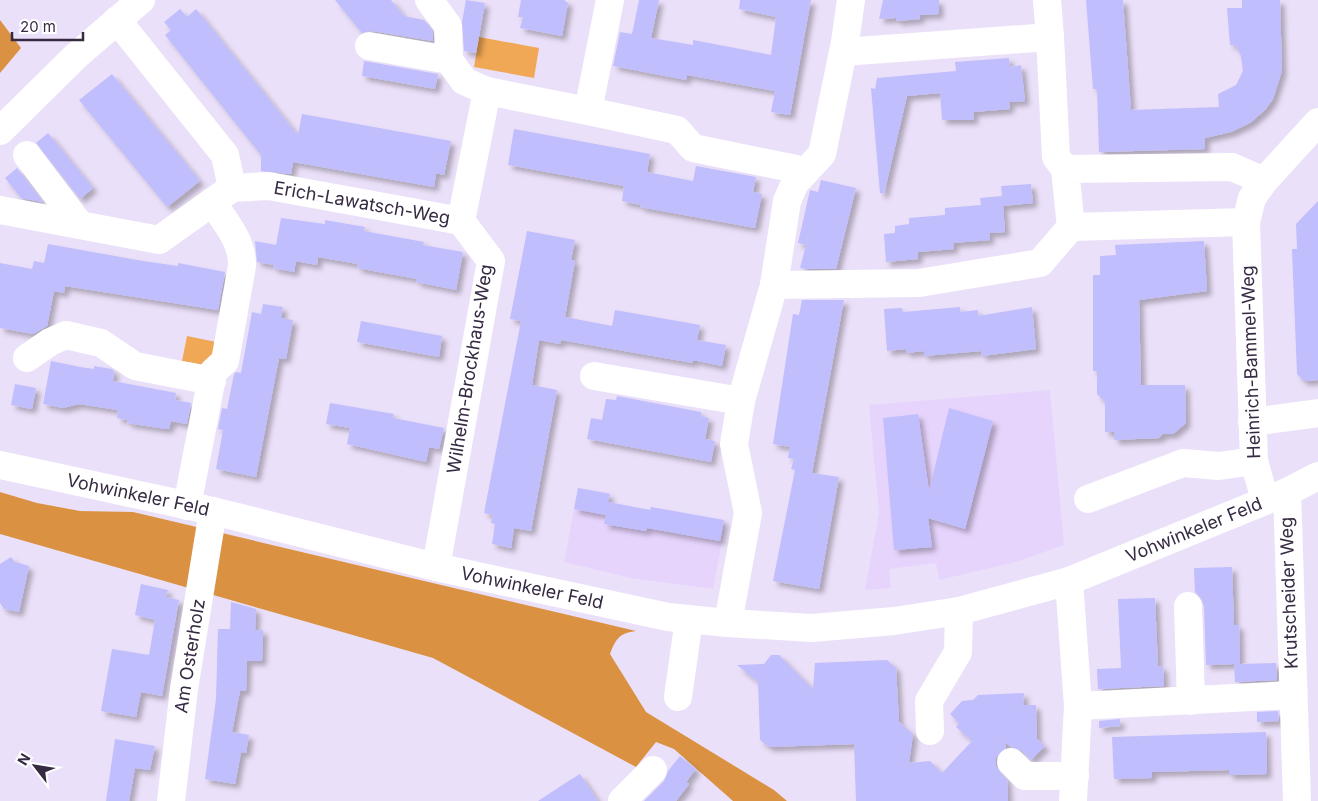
<svg xmlns="http://www.w3.org/2000/svg" width="1318" height="801" viewBox="0 0 1318 801" font-family="Inter,sans-serif">
  <defs>
    <filter id="shadow"><feDropShadow dx="4.5" dy="4.5" stdDeviation="2.5" flood-color="#0004"/></filter>
  </defs>
  <rect width="100%" height="100%" fill="#ebe0f9"/>
  <g fill="#e7d4fd">
    <path d="M1050 390 1064 545 1016 562 939 580 936 563 889 569 891 588 865 590 879 513 869 405Z"/>
    <path d="M578 488 610 493 609 502 650 510 651 507 726 521 713 589 631 578 564 562Z"/>
  </g>
  <g fill="#f0a756">
    <path d="M479 37 539 48 534 78 474 67Z"/>
    <path d="M187 336 221 343 205 365 182 361Z"/>
  </g>
  <g fill="#da9242">
    <path d="M0 20 21 48 0 73Z"/>
    <path d="M0 492 37 503 80 511 133 512 636 631C620 633 616 638 610 654L646 712 774 790 787 801H733L674 749 656 742 636 767 433 658 0 534Z"/>
  </g>
  <g fill="#c0befd" filter="url(#shadow)">
    <path d="M335 0H391L404 16 424 20 433 31V41L372 31 362 33Z"/>
    <path d="M466 0 485 3 476 53 464 51 462 22Z"/>
    <path d="M521 0H564L568 3 562 36 520 28 523 17H518Z"/>
    <path d="M639 0H659L651 38 693 45V40L771 55 776 17 739 9 740 0H811L790 115 771 112 775 91 687 75 686 80 613 66 620 32 632 34Z"/>
    <path d="M883 0H939V14L920 15V19L897 21 896 18 879 19Z"/>
    <path d="M1086 0H1123L1131 110 1219 107 1218 94 1236 85 1243 71 1241 56 1235 45H1230L1227 8H1242V0H1280L1282 71 1273 99 1265 110 1250 123 1231 132 1205 138V149L1099 152 1097 89H1093Z"/>
    <path d="M180 9 187 17 196 9 298 135 302 114 451 141 444 175 436 173 434 187 293 162 291 174 261 171V155L165 35 171 30 164 22Z"/>
    <path d="M1009 58 1010 67 1021 65 1025 101 1009 102 1010 109 973 112 974 120H942L940 93 907 96 884 194 880 193 871 88 875 89 877 78 956 71 955 62Z"/>
    <path d="M364 61 438 74 435 89 362 76Z"/>
    <path d="M112 74 200 181 167 207 79 100Z"/>
    <path d="M514 129 650 154 647 172 693 181 696 166 756 177 753 192 762 194 755 228 640 207 641 205 622 201 624 186 508 165Z"/>
    <path d="M48 133 93 188 80 199 36 143Z"/>
    <path d="M17 168 43 202 21 198 5 178Z"/>
    <path d="M821 180 856 188 836 269H806L800 268 806 245 798 243 810 190 818 192Z"/>
    <path d="M1031 184 1033 203 1003 206 1005 232 989 233 990 240 953 243 954 249 918 252V259L886 262 884 234 895 233V226L909 224V218L945 215V208L981 205 980 198 1002 196 1001 186Z"/>
    <path d="M1318 201V380L1304 381 1297 374 1292 249H1297L1296 224Z"/>
    <path d="M281 218 325 224V220L365 227 364 231 424 242 423 245 463 252 456 290 416 282 417 279 357 268 358 264 318 257 317 265 296 261 294 272 273 268 274 265 257 262 255 241 276 245Z"/>
    <path d="M527 231 575 240 571 260 575 261 565 317 612 326 615 310 700 325 697 340 726 345 722 366 693 360V363L561 340 560 344 539 340 532 385 557 390 531 531 514 528 511 548 492 544 495 524 491 523 493 515 484 513 521 321 510 319Z"/>
    <path d="M1204 241 1207 291 1139 300 1141 385H1185L1186 423 1173 434H1163L1159 438 1114 440V432H1105V402L1097 394V371H1093V275H1100V256L1116 255 1115 245Z"/>
    <path d="M48 244 143 261 178 266V263L225 272 218 310 65 286 64 293 54 291 47 326 33 334 0 328V263L32 269 34 261 44 263Z"/>
    <path d="M802 300H844L812 473 839 477 819 589 773 581 795 470 791 469 794 459 788 458 790 447 773 444 793 314 799 315Z"/>
    <path d="M263 304 283 307 281 318 293 320 286 359 279 358 256 477 216 469 223 430 218 429 222 408 227 409 234 374 236 372 241 373 252 312 261 314Z"/>
    <path d="M960 307V312L978 310V316L1032 307 1036 349 982 356 981 351 924 356V351L906 353V349L887 351 884 309 902 308 903 312Z"/>
    <path d="M361 321 442 336 439 357 357 342Z"/>
    <path d="M51 361 80 367 94 369V366L112 369 114 371 113 381 176 393 175 400 191 403 187 424 171 421 169 429 159 428 127 423 128 420 117 418 118 410 79 404 63 408 43 404Z"/>
    <path d="M15 384 36 388 32 409 11 405Z"/>
    <path d="M617 396 701 412V416L709 418 705 439 715 441 711 462 587 439 591 418 602 420 606 399 616 400Z"/>
    <path d="M330 403 394 414 393 418 444 428 439 449 429 447 426 462 347 444 350 428 326 424Z"/>
    <path d="M949 408 993 421 965 529 928 518 932 547 894 550 883 418 918 414 929 491Z"/>
    <path d="M578 488 610 494 608 502 650 510 651 507 724 520 720 541 647 528 646 531 604 524 606 515 574 509Z"/>
    <path d="M11 557 15 562 29 566 19 612 4 609 0 603V564Z"/>
    <path d="M1232 567 1234 625H1239L1240 664 1276 663 1277 680 1235 682 1234 664 1206 665 1204 606 1201 598 1195 592 1194 568Z"/>
    <path d="M141 584 168 590 166 597 179 600 162 696 141 692 136 717 101 711 112 649 149 655 155 620 135 615Z"/>
    <path d="M1155 598 1158 667 1163 666 1164 686 1098 689 1097 669 1121 668 1118 599Z"/>
    <path d="M231 602 256 609 255 630H263L262 661H247L246 691H240L232 732 249 735 246 753 241 752 235 784 205 779 216 699 218 629H230Z"/>
    <path d="M771 655H779L813 689 815 663 887 660 896 668 899 722 913 734 909 763 930 761 942 773 972 741 956 727 959 723 950 714 962 701 973 700 978 695 1024 693 1023 705H1036L1037 739 1045 746 1031 760 1022 751 1011 747 1005 742 1006 748 996 758V766L1007 780 1008 801H856L854 744 769 747 760 740 758 682 737 665 764 664Z"/>
    <path d="M1278 711 1279 721 1257 722V712Z"/>
    <path d="M1120 719V726L1099 728V721Z"/>
    <path d="M1266 732 1267 774 1229 775V770L1152 772V778L1114 779 1112 737Z"/>
    <path d="M115 739 155 746 150 770 135 768 129 801H106Z"/>
    <path d="M680 756 696 769 686 782 689 784 676 801H644L664 781 668 771Z"/>
    <path d="M580 774 598 801H538L570 780Z"/>
  </g>
  <g fill="none" stroke-linecap="round" stroke-linejoin="round">
    <g stroke="#fff" stroke-width="28">
      <path d="M429 0 448 26 449 60 464 81 487 91"/>
      <path d="M117 20 225 155 232 188"/>
      <path d="M1050 37 1056 157 1065 169"/>
      <path d="M369 46 449 60"/>
      <path d="M843 52 1050 37 1047 0"/>
      <path d="M588 111 677 130 693 148 806 171"/>
      <path d="M27 155 80 225"/>
      <path d="M0 210 159 240 232 188 269 186 461 221"/>
      <path d="M1246 222 1071 227 1065 169 1232 167 1264 181"/>
      <path d="M774 285 919 283 1040 263 1071 227"/>
      <path d="M27 358 50 342 66 335 101 343 135 366 212 381"/>
      <path d="M594 376 741 401"/>
      <path d="M1252 422 1318 413"/>
      <path d="M0 465 213 511 436 567 668 617 728 623 812 628 894 621 959 611 1069 581 1287 492 1318 476"/>
      <path d="M1287 492 1297 801"/>
      <path d="M1088 499 1183 463 1219 466 1254 461"/>
      <path d="M1265 500 1254 461 1246 222 1252 198 1264 181 1318 122"/>
      <path d="M187 506 213 372 225 361 242 266C243 241 225 222 212 202"/>
      <path d="M436 567 491 261 461 221 487 91 588 111 610 0"/>
      <path d="M1069 581 1078 706 1073 801"/>
      <path d="M1188 606 1191 701"/>
      <path d="M728 623 748 513 734 444 741 401 774 285 787 201 795 183 822 154 845 42 851 0"/>
      <path d="M678 697 689 619"/>
      <path d="M1078 706 1292 695"/>
      <path d="M930 731 929 701 958 652 959 611"/>
      <path d="M1011 762 1025 776H1075"/>
      <path d="M171 801 184 689 213 511"/>
      <path d="M622 801 653 770"/>
    </g>
    <path stroke="#fff" stroke-width="28" d="M0 131 76 56 141 0"/>
  </g>
  <g text-anchor="middle" stroke-width="4" stroke-linejoin="round" paint-order="stroke">
    <g font-size="18" fill="#362a42" stroke="#fff">
      <text transform="translate(362 203) rotate(10)" y="6">Erich-Lawatsch-Weg</text>
      <text transform="translate(1251 362) rotate(-92)" y="6">Heinrich-Bammel-Weg</text>
      <text transform="translate(470 369) rotate(-81)" y="6">Wilhelm-Brockhaus-Weg</text>
      <text transform="translate(138 495) rotate(12)" y="6">Vohwinkeler Feld</text>
      <text transform="translate(1194 530) rotate(-22)" y="6">Vohwinkeler Feld</text>
      <text transform="translate(532 588) rotate(12)" y="6">Vohwinkeler Feld</text>
      <text transform="translate(1289 593) rotate(-92)" y="6">Krutscheider Weg</text>
      <text transform="translate(190 656) rotate(-81)" y="6">Am Osterholz</text>
    </g>
  </g>
  <g transform="translate(35 766) rotate(301)" stroke="#ffffff" stroke-width="4" paint-order="stroke">
  <path d="M0-4L9 19L0 12L-9 19Z" fill="#362a42"/>
  <text y="-8" font-size="14" font-weight="bold" text-anchor="middle" fill="#362a42">N</text>
  </g>
  <path d="M12 32v8h71v-8" fill="none" stroke="#362a42" stroke-width="2.5"/>
  <text x="20" y="32" font-size="15" fill="#362a42" stroke="#ffffff" stroke-width="4" paint-order="stroke">20 m</text>
</svg>
